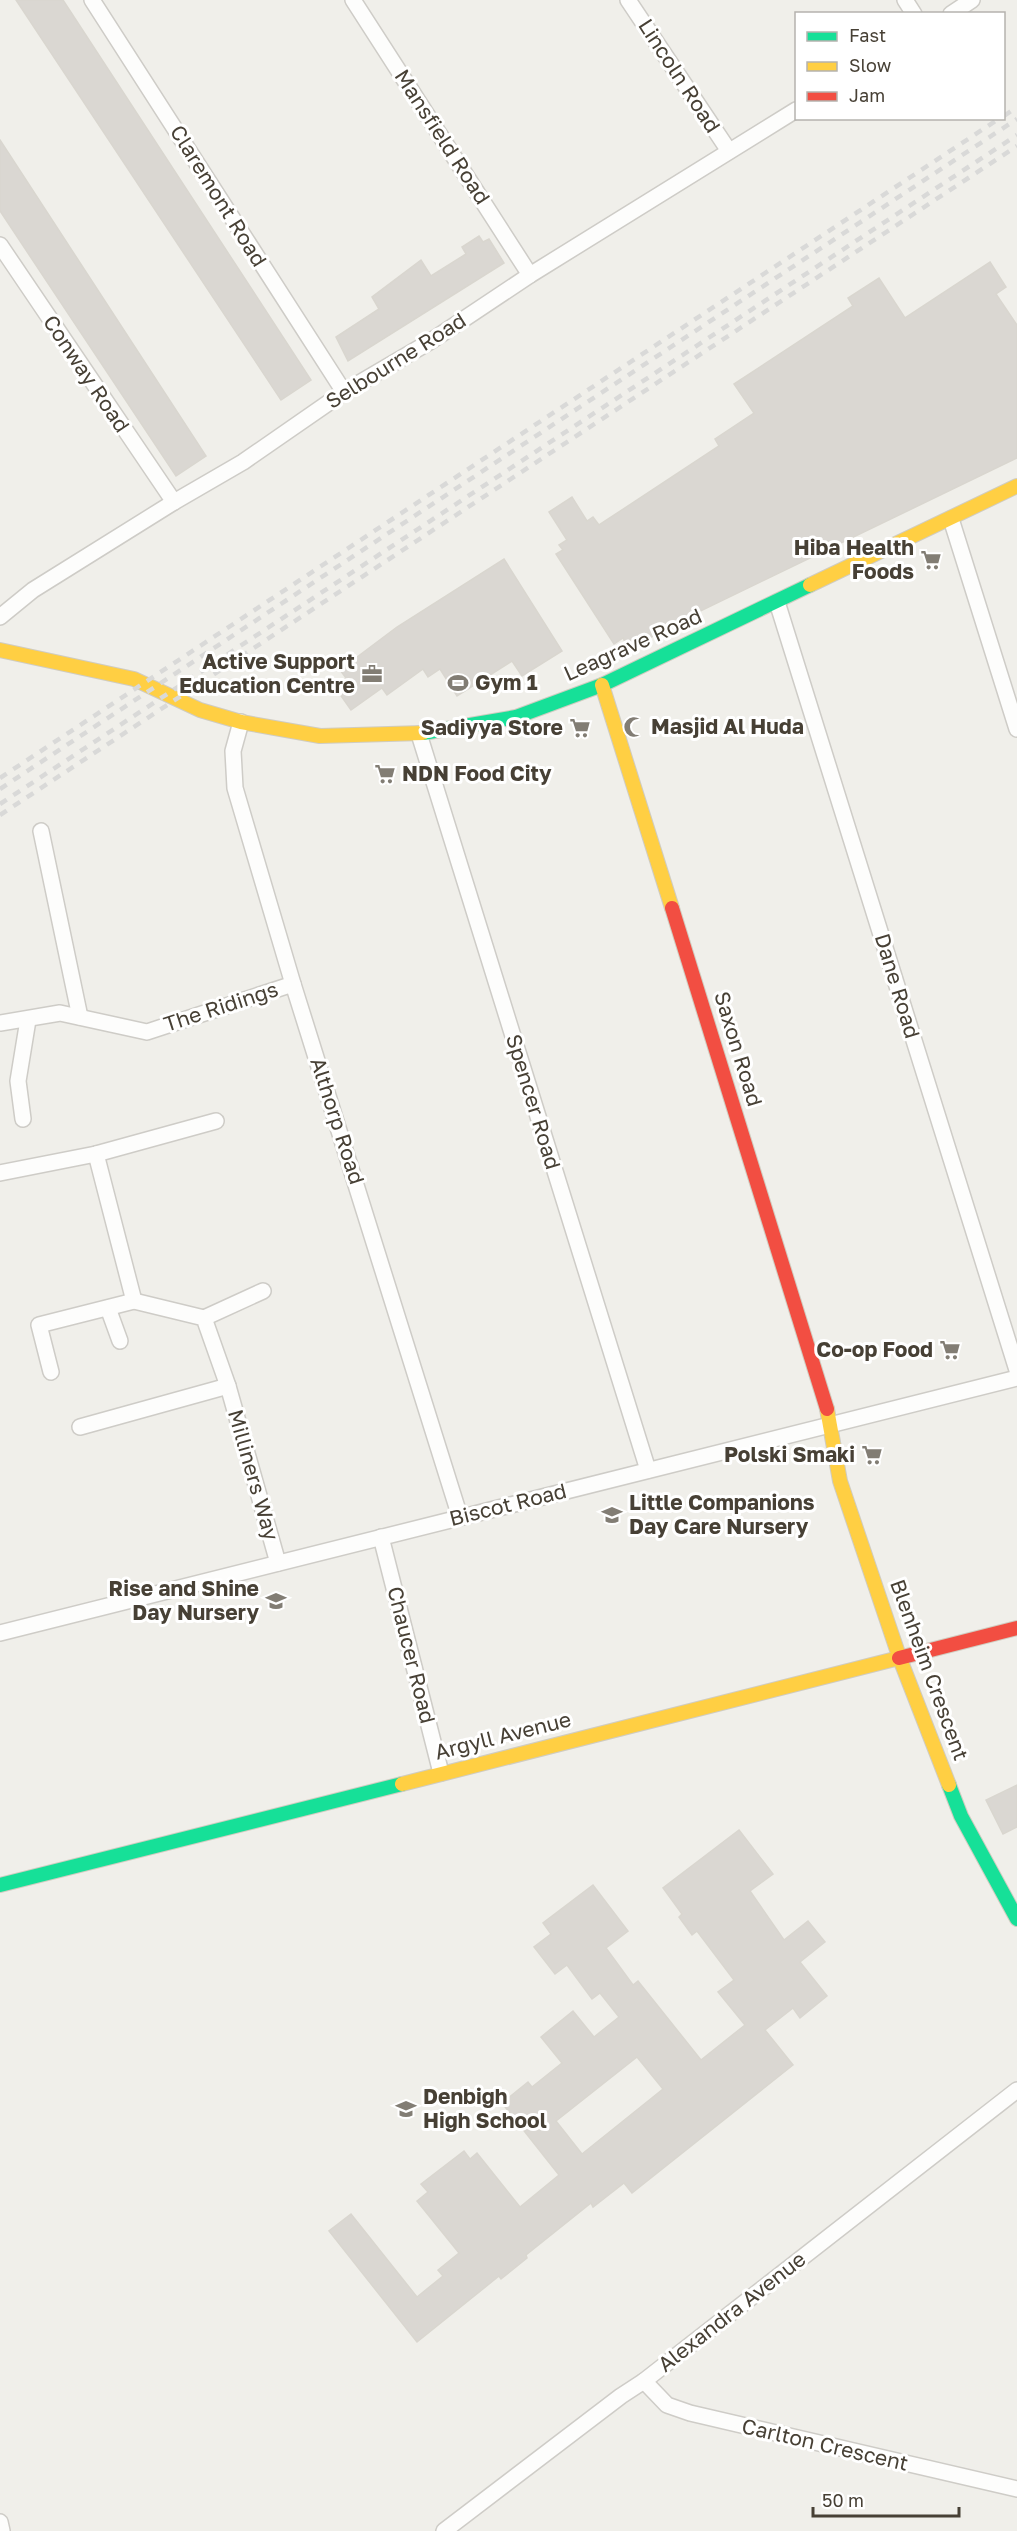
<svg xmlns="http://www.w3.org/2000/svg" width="1017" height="2531" viewBox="0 0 1017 2531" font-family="'Golos Text',sans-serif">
  <rect width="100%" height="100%" fill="#f0efea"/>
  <g fill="#dad7d2" stroke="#d9d6cf" stroke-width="1.5" fill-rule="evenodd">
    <path d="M16 0H63L311 380 281 400Z"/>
    <path d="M0 140 206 456 176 476 0 211Z"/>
    <path d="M479 236 483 242 489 239 504 263 348 361 336 337 379 309 372 297 421 260 431 276 466 254 462 247Z"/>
    <path d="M990 262 1006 287 996 294 1017 325V458L659 631 660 633 628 648 623 638 614 644 556 554 563 550 559 545 567 540 549 512 572 497 587 521 593 517 599 525 719 446 715 439 754 413 734 384 853 306 848 298 879 278 905 318Z"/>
    <path d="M504 559 562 651 522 676 512 661 457 696 440 669 428 677 423 669 387 695 382 688 351 710 334 686 346 678 340 670 397 627Z"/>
    <path d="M1017 1785V1827L1003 1834 986 1800Z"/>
    <path d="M739 1830 773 1874 750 1891 784 1940 808 1921 825 1942 800 1962 827 1996 800 2018 793 2008 765 2030 793 2065 632 2193 624 2183 593 2207 591 2203 526 2255 527 2258 501 2279 499 2276 417 2342 329 2231 351 2214 417 2297 443 2276 438 2270 459 2253 417 2201 428 2192 421 2184 464 2151 470 2159 477 2153 520 2207 559 2175 502 2103 528 2082 532 2087 562 2063 541 2037 573 2011 594 2037 619 2017 600 1993 592 1999 567 1965 555 1974 534 1947 551 1934 543 1923 593 1885 628 1931 606 1948 633 1985 638 1981 701 2060 745 2025 718 1992 734 1980 697 1931 692 1935 679 1917 682 1914 663 1888ZM637 2057 663 2089 582 2154 556 2121Z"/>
  </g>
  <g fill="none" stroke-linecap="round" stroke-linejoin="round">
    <g stroke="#ceccc7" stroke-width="18">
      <g id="street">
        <path d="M92 0 344 392"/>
        <path d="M353 0 530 275"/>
        <path d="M628 0 729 151"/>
        <path d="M905 0 914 14"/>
        <path d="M951 14 972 0"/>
        <path d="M0 245 174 502"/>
        <path d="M951 519 1017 729"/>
        <path d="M777 602 1017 1370"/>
        <path d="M0 617 33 590 174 502 243 462 344 392 431 341 530 275 796 110"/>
        <path d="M241 722 233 751 235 788 293 984 460 1517"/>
        <path d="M419 734 648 1470"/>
        <path d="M41 831 80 1017"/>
        <path d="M0 1023 60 1013 147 1032 293 984"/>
        <path d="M23 1119 18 1081 28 1020"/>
        <path d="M96 1154 134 1301"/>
        <path d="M0 1173 96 1154 216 1121"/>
        <path d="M108 1308 120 1341"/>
        <path d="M204 1318 263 1291"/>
        <path d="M51 1372 39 1325 134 1301 204 1318 228 1386 278 1563"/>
        <path d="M80 1427 228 1386"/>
        <path d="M381 1537 441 1773"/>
        <path d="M0 1633 1017 1378"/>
        <path d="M644 2381 667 2405 690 2413 1017 2489"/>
        <path d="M0 2522 2 2531"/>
        <path d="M444 2531 621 2396 644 2381 1017 2090"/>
      </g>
    </g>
    <g stroke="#d0ccc0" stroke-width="16">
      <g id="fast">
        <path d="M423 733 516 717 602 685 810 585"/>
        <path d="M949 1785 961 1816 1017 1919"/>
        <path d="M0 1885 402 1784"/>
      </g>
    </g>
    <g stroke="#d0ccc0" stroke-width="16">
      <g id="slow">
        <path d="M810 585 1017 486"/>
        <path d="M0 650 134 679 200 710 241 722 320 736 423 733"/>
        <path d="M602 685 672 908"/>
        <path d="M827 1409 840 1481 900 1659 949 1785"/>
        <path d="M402 1784 899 1658"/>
      </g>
    </g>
    <g stroke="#d0ccc0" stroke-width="16">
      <g id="jam">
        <path d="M672 908 827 1409"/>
        <path d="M899 1658 1017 1628"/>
      </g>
    </g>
    <use href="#street" stroke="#fdfdfc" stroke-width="15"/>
    <use href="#fast" stroke="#16e098" stroke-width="14"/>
    <use href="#slow" stroke="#ffcf43" stroke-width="14"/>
    <use href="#jam" stroke="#f24e42" stroke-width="14"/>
    <g stroke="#d9d9d8" stroke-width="4.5" stroke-dasharray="8 8" stroke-linecap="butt">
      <path d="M1004 116 1017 107"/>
      <path d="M0 778 1000 118"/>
      <path d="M0 789 1017 119"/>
      <path d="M0 804 1017 135"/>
      <path d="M0 815 1017 146"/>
    </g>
  </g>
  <defs>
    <g id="supermarket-bare" transform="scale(1.62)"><path d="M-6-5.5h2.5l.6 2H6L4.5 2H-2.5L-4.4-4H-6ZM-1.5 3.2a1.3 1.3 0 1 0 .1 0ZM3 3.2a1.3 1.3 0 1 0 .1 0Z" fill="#827d74" stroke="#fff" stroke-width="2.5" paint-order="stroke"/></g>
    <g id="office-bare" transform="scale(1.62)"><path d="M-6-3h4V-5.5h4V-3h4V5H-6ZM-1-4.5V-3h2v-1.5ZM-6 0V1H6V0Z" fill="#827d74" stroke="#fff" stroke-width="2.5" paint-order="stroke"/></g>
    <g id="stadium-bare" transform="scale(1.62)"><path d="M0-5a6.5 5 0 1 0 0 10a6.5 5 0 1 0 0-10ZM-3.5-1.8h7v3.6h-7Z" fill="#827d74" stroke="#fff" stroke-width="2.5" paint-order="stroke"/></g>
    <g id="mosque-bare" transform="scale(1.62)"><path d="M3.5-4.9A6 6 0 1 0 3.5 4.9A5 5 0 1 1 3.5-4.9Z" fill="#827d74" stroke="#fff" stroke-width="2.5" paint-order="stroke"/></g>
    <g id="school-bare" transform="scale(1.62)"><path d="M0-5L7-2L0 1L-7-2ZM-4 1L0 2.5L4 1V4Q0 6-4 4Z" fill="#827d74" stroke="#fff" stroke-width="2.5" paint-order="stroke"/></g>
  </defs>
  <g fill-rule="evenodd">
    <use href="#supermarket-bare" x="931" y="560"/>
    <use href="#office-bare" x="372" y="674"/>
    <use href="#stadium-bare" x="458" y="683"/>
    <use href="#mosque-bare" x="634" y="727"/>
    <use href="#supermarket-bare" x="580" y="728"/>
    <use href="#supermarket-bare" x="385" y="774"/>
    <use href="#supermarket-bare" x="950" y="1350"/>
    <use href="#supermarket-bare" x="872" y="1455"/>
    <use href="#school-bare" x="612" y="1515"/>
    <use href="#school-bare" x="276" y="1601"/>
    <use href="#school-bare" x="406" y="2109"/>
  </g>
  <g text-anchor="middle" stroke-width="6" stroke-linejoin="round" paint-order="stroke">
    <g font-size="21" fill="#474035" stroke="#fff">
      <text transform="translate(679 76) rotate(57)" y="7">Lincoln Road</text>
      <text transform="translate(442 137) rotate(57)" y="7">Mansfield Road</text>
      <text transform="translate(218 196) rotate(58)" y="7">Claremont Road</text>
      <text transform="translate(396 361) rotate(-32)" y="7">Selbourne Road</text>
      <text transform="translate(86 374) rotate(56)" y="7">Conway Road</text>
      <text transform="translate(633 645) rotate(-24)" y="7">Leagrave Road</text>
      <text transform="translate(897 986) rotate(73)" y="7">Dane Road</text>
      <text transform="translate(221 1007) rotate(-18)" y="7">The Ridings</text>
      <text transform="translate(738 1049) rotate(73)" y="7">Saxon Road</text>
      <text transform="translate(533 1102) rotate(73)" y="7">Spencer Road</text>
      <text transform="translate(337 1121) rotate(72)" y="7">Althorp Road</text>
      <text transform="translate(253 1475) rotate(74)" y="7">Milliners Way</text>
      <text transform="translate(508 1505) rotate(-14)" y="7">Biscot Road</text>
      <text transform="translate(411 1655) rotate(76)" y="7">Chaucer Road</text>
      <text transform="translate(929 1670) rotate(70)" y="7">Blenheim Crescent</text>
      <text transform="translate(503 1736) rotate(-14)" y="7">Argyll Avenue</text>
      <text transform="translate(732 2312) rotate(-38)" y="7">Alexandra Avenue</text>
      <text transform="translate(825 2445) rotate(13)" y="7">Carlton Crescent</text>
    </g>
    <g font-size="21" font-weight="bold" fill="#474035" stroke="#fff" text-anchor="end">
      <text x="914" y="555">Hiba Health<tspan x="914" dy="24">Foods</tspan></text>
      <text x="355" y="669">Active Support<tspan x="355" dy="24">Education Centre</tspan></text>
      <text x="475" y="690" text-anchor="start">Gym 1</text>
      <text x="651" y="734" text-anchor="start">Masjid Al Huda</text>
      <text x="563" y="735">Sadiyya Store</text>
      <text x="402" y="781" text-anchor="start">NDN Food City</text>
      <text x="933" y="1357">Co-op Food</text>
      <text x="855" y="1462">Polski Smaki</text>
      <text x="629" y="1510" text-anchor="start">Little Companions<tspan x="629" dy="24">Day Care Nursery</tspan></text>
      <text x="259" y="1596">Rise and Shine<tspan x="259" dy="24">Day Nursery</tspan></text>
      <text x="423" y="2104" text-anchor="start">Denbigh<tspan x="423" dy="24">High School</tspan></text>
    </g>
  </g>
  <rect x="795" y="12" width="210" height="108" fill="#ffffff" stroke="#b5b3ae" stroke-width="1.5"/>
  <rect x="807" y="32" width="30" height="9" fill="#16e098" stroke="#b5b3ae" stroke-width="1.5"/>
  <text x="849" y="42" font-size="18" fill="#474035">Fast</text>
  <rect x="807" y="62" width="30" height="9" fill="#ffcf43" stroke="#b5b3ae" stroke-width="1.5"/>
  <text x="849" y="72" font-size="18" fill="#474035">Slow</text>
  <rect x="807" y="92" width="30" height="9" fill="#f24e42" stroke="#b5b3ae" stroke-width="1.5"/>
  <text x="849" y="102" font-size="18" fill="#474035">Jam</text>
  <path d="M813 2507v9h146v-9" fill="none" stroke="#474035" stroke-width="3"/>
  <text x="822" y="2507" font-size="18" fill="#474035" stroke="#ffffff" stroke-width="4.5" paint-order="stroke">50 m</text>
</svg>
